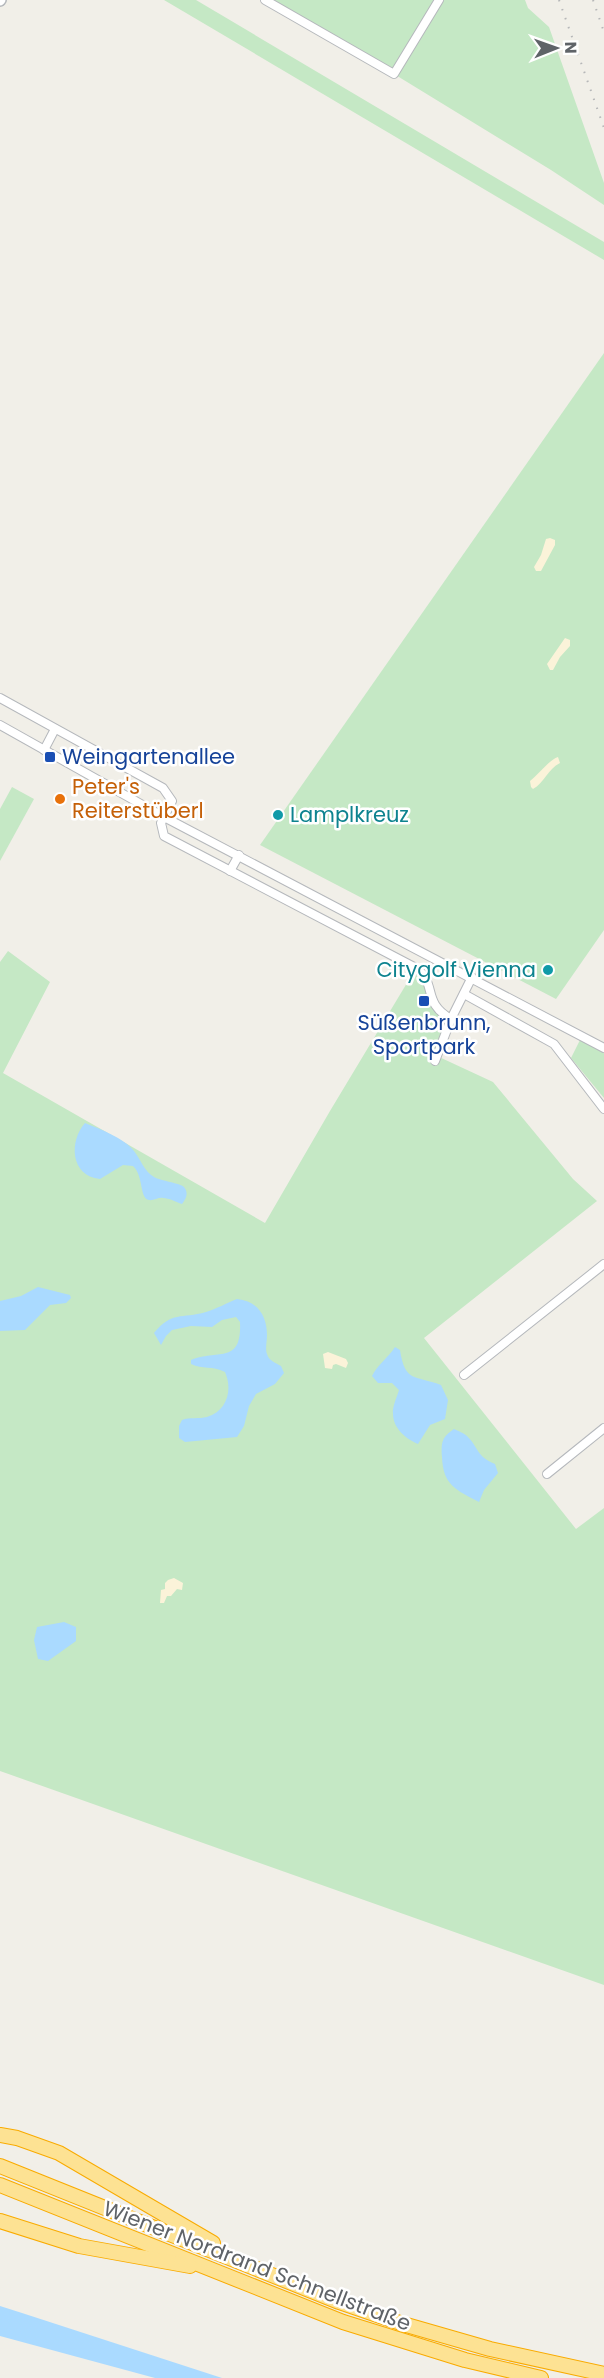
<svg xmlns="http://www.w3.org/2000/svg" width="604" height="2378" viewBox="0 0 604 2378" font-family="Poppins,sans-serif">
  <rect width="100%" height="100%" fill="#f1efe8"/>
  <g fill="#c5e8c5">
    <path d="M164 0H196L604 242V260Z"/>
    <path d="M265 0H525L528 8 549 27 604 183V205L551 170 394 74Z"/>
    <path d="M604 353V930L556 999 260 845Z"/>
    <path d="M12 787 34 799 0 861V809Z"/>
    <path d="M8 951 50 982 3 1073 265 1223 330 1111 416 968 424 974 431 999 451 1019 437 1056 493 1082 573 1179 597 1201 424 1338 576 1529 604 1508V1985L0 1771V962Z"/>
    <path d="M582 1036 604 1048V1098L571 1058Z"/>
  </g>
  <g fill="#fbf3d9">
    <path d="M550 538 555 540V545L541 571H536L534 567 541 555 546 539Z"/>
    <path d="M565 638 570 640V646L560 657 553 670H550L547 664Z"/>
    <path d="M558 757 560 763C548 769 544 783 533 789L531 787 530 781C539 774 549 760 558 757Z"/>
    <path d="M328 1352 346 1359 348 1363 346 1368 336 1364 333 1365 332 1369 325 1368 323 1354Z"/>
    <path d="M174 1578 183 1583 182 1590 177 1589 171 1596H167L164 1603H160L161 1590 165 1589V1583L168 1580Z"/>
  </g>
  <g fill="#aadaff">
    <path d="M85 1123C100 1129 124 1138 134 1151 141 1160 144 1171 154 1177 161 1181 180 1183 184 1187 189 1193 186 1199 182 1204 176 1202 169 1198 163 1198 159 1197 153 1201 149 1200 139 1198 144 1176 133 1166L123 1165 100 1179C70 1176 69 1141 85 1123Z"/>
    <path d="M38 1287 70 1295 71 1298 66 1303 50 1305 25 1330 0 1331V1301L21 1296Z"/>
    <path d="M237 1299C258 1301 267 1316 267 1335 267 1341 265 1349 267 1354 269 1361 276 1363 281 1366L284 1373 275 1384 256 1394 249 1406 244 1426 237 1437 185 1442 179 1438V1426L182 1420C190 1417 199 1419 207 1417 227 1411 233 1390 225 1372 212 1365 203 1370 191 1364V1360C218 1349 242 1365 240 1322L236 1317 222 1320 212 1327 191 1326 172 1330 166 1336 161 1345 154 1333C172 1311 181 1319 206 1312 216 1309 227 1303 237 1299Z"/>
    <path d="M395 1347 400 1350C405 1383 415 1375 441 1385L448 1400 445 1419 430 1425 418 1444C406 1439 393 1428 393 1414 392 1407 397 1397 399 1390L392 1383H378L372 1376C378 1364 388 1358 395 1347Z"/>
    <path d="M454 1429C458 1431 464 1433 467 1436 479 1448 476 1456 495 1464L498 1473 484 1490 479 1502C456 1490 443 1485 442 1457 441 1442 442 1437 454 1429Z"/>
    <path d="M64 1622 76 1627V1641L48 1661 38 1659 34 1640 37 1627Z"/>
    <path d="M0 2306 22 2313 222 2378H155L0 2336Z"/>
  </g>
  <g fill="none" stroke-linecap="round" stroke-linejoin="round">
    <g stroke="#b5b8bc" stroke-width="10">
      <g id="minor">
        <path d="M265 0 394 74 439 0"/>
        <path d="M0 698 163 788 172 801 161 823 164 836 416 968C438 984 421 1002 451 1019"/>
        <path d="M0 725 164 817 604 1048"/>
        <path d="M44 750 55 729"/>
        <path d="M230 871 239 855"/>
        <path d="M464 994 554 1044 604 1109"/>
        <path d="M435 1061 451 1019 472 977"/>
        <path d="M464 1375 604 1264"/>
        <path d="M547 1474 604 1428"/>
      </g>
    </g>
    <g stroke="#b5b8bc" stroke-width="12">
      <path id="tertiary" d="M0 1 1 0"/>
    </g>
    <g stroke="#f9ab00" stroke-width="16">
      <g id="motorway">
        <path d="M0 2135 17 2138 59 2153 213 2243"/>
        <path d="M0 2166 339 2302 403 2324 490 2349 604 2374"/>
        <path d="M0 2185 343 2322 465 2360 541 2378"/>
        <path d="M0 2221 79 2246 190 2266"/>
      </g>
    </g>
    <use href="#minor" stroke="#fff" stroke-width="8"/>
    <use href="#tertiary" stroke="#fff" stroke-width="9"/>
    <use href="#motorway" stroke="#fde293" stroke-width="14"/>
    <g stroke="#b6b7b8" stroke-width="2" stroke-dasharray="1.5 8" stroke-linecap="butt">
      <path d="M559 0 604 128"/>
      <path d="M593 0 604 32"/>
    </g>
  </g>
  <g fill="#1a4fb4" stroke="#fff" stroke-width="2">
    <rect x="44" y="751" width="12" height="12" rx="3"/>
    <rect x="418" y="995" width="12" height="12" rx="3"/>
  </g>
  <circle fill="#e8710a" stroke="#fff" stroke-width="2" cx="60" cy="799" r="6"/>
  <g fill="#0f9aa8" stroke="#fff" stroke-width="2">
    <circle cx="278" cy="815" r="6"/>
    <circle cx="548" cy="970" r="6"/>
  </g>
  <g text-anchor="middle" stroke-width="5" stroke-linejoin="round" paint-order="stroke">
    <g font-size="21" fill="#164399" stroke="#fff" text-anchor="start">
      <text x="62" y="764">Weingartenallee</text>
      <text x="424" y="1030" text-anchor="middle">Süßenbrunn,<tspan x="424" dy="24">Sportpark</tspan></text>
    </g>
    <g font-size="21" fill="#c56008" stroke="#fff" text-anchor="start">
      <text x="72" y="794">Peter's<tspan x="72" dy="24">Reiterstüberl</tspan></text>
    </g>
    <g font-size="21" fill="#0d838f" stroke="#fff" text-anchor="start">
      <text x="290" y="822">Lamplkreuz</text>
      <text x="536" y="977" text-anchor="end">Citygolf Vienna</text>
    </g>
    <g font-size="21" fill="#5f6368" stroke="#fff">
      <text transform="translate(257 2266) rotate(21)" y="7">Wiener Nordrand Schnellstraße</text>
    </g>
  </g>
  <g transform="translate(556 48) rotate(89)" stroke="#ffffff" stroke-width="4.5" paint-order="stroke">
  <path d="M0-4.5L10 22L0 15L-10 22Z" fill="#5f6368"/>
  <text y="-9" font-size="16" font-weight="bold" text-anchor="middle" fill="#5f6368">N</text>
  </g>
</svg>
